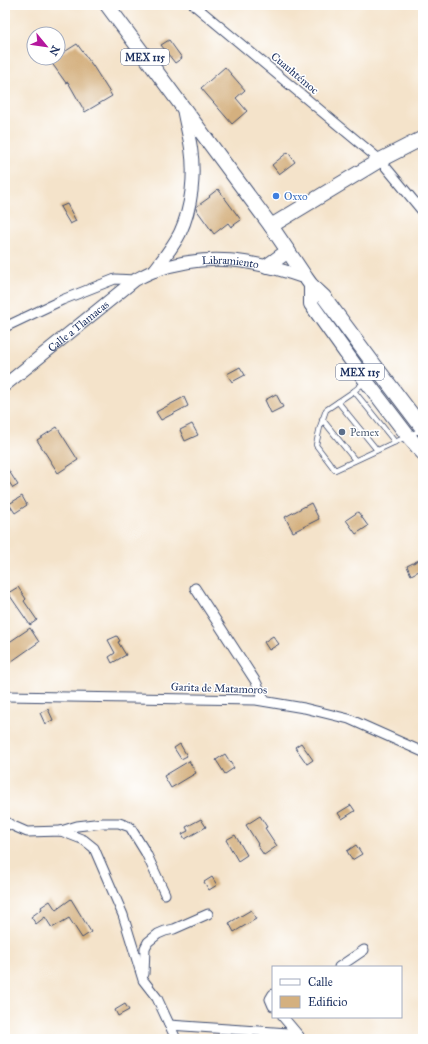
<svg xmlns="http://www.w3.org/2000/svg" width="428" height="1044" viewBox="0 0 428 1044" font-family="'IM FELL Great Primer',serif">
  <rect width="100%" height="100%" fill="#fff"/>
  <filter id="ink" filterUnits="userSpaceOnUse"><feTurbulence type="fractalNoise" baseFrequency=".025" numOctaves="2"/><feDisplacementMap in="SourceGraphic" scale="8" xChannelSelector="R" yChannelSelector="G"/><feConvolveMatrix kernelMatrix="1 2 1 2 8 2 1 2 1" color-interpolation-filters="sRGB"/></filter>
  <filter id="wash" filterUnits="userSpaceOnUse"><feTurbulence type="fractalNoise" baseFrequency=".012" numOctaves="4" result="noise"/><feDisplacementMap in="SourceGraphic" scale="16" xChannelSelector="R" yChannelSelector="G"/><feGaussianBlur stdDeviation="0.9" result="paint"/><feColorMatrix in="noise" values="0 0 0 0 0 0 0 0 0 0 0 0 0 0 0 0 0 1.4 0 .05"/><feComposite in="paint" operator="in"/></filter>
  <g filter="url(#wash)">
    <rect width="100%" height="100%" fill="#f4e3ca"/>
    <g id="blocks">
      <g fill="#d4b07f">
        <path d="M169 40 182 58 175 63 161 45Z"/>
        <path d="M77 44 93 66 112 96 85 112 68 82 66 83 51 62 56 58H58V56Z"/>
        <path d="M225 67 245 90 236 98 247 111 232 124 201 88Z"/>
        <path d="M288 152 295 162 279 174 272 165Z"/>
        <path d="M218 189 241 220 231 227 228 223 214 234 196 209V207L210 197 209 196Z"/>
        <path d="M67 204 76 221 70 224 60 207Z"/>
        <path d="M240 367 245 375 232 382 227 374Z"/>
        <path d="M276 394 283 407 271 413 265 400Z"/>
        <path d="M184 397 188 406 161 420 156 412Z"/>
        <path d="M192 424 198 435 185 441 180 430Z"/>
        <path d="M57 427 78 460 58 473 37 440Z"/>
        <path d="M5 465 18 485 13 488 5 476Z"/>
        <path d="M22 496 27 505 15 513 9 504Z"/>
        <path d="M311 503 319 519 293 532 285 517Z"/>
        <path d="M358 512 368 526 356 534 346 520Z"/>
        <path d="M423 558V569L411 575 407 566Z"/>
        <path d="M18 587 26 599 24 601 37 620 30 625 8 593Z"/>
        <path d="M30 628 39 642 5 666V645Z"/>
        <path d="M117 636 120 641 118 642 126 655 112 663 109 657 115 653 108 640Z"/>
        <path d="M273 636 279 644 269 650 264 642Z"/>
        <path d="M48 709 53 720 45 724 40 713Z"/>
        <path d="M301 743 313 760 307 764 295 747Z"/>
        <path d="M180 744 187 756 181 759 174 748Z"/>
        <path d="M225 754 234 768 225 774 216 760Z"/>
        <path d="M189 761 196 773 171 788 164 776Z"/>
        <path d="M351 805 355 811 342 819 338 813Z"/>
        <path d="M260 816 267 827 265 828 277 846 264 855 257 845 258 844 246 825Z"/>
        <path d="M201 819 206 827 185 839 182 834 188 831 186 827Z"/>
        <path d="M235 835 247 855 238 861 226 840Z"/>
        <path d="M356 845 362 854 352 860 347 851Z"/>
        <path d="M212 877 217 885 209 890 204 882Z"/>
        <path d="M71 899 91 932 82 938 69 918 52 928 45 917 36 924 31 917 42 909 41 907 50 901 56 910Z"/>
        <path d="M251 910 256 919 234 932 229 923Z"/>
        <path d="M125 1004 129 1010 118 1016 115 1010Z"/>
      </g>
    </g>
  </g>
  <g filter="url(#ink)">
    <use href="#blocks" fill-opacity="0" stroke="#3c4a6e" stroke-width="1"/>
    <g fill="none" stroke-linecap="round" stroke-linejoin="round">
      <g stroke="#3c4a6e" stroke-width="6">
        <g id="lane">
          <path d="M377 373 366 381 354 391 326 410 320 427 316 445 335 470 421 430"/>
          <path d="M354 391 395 442"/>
          <path d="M338 402 377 450"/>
          <path d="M322 419 355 460"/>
        </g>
      </g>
      <g stroke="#3c4a6e" stroke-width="11">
        <g id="street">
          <path d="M194 5 380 160 423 212"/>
          <path d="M5 327 62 300 115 279 135 280"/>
          <path d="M195 588 256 682 265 701"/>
          <path d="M5 696 256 700 304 708 349 719 423 752"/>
          <path d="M5 821 11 825 27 832 61 831 84 840 94 848 123 915 143 980 157 998 176 1039"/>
          <path d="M61 831 77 826 103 823H119L130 827 146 853 165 894"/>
          <path d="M339 967 364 950"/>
          <path d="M144 974 145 948 148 942 158 934 165 931 174 929 208 914"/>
          <path d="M273 994 270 999 273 1006"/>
          <path d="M283 1017 299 1036"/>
          <path d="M169 1025 288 1033 299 1036"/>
        </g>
      </g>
      <g stroke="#3c4a6e" stroke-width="14">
        <g id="secondary">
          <path d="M154 271C163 259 173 247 180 233 192 207 195 175 191 148 189 135 185 121 183 108"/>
          <path id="s1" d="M5 385 135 280C141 277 148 273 154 271 208 251 253 260 306 278"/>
        </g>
      </g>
      <g stroke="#3c4a6e" stroke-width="16">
        <g id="primary">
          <path d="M107 5 271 226 288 251 306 278 311 285 324 297 379 371 423 429"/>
          <path d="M271 226 380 160 423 138"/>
          <path d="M267 266 288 251"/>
          <path d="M311 285V304L366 381 408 436 423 453"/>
        </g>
      </g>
      <use href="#lane" stroke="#fff" stroke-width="4.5"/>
      <use href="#street" stroke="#fff" stroke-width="9"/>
      <use href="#secondary" stroke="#fff" stroke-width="12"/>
      <use href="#primary" stroke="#fff" stroke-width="14"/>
    </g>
  </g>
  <circle fill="#3f7fe0" stroke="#fff" stroke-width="1.5" cx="276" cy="196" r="4"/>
  <circle fill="#5c6f8a" stroke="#fff" stroke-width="1.5" cx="342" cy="432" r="4"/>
  <g text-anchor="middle" stroke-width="3" stroke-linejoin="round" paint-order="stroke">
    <g fill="#fff" stroke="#5f6d8e" stroke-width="1">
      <rect x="121" y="49" width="48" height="16" rx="3"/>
      <rect x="336" y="364" width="48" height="16" rx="3"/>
    </g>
    <g font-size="10" font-weight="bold" fill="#1b2f5e">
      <text x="145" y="61">MEX 115</text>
      <text x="360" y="376">MEX 115</text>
    </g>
    <g font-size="11" fill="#1b2f5e" stroke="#fff">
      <text transform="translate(295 73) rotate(40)" y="4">Cuauhtémoc</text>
      <text dy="4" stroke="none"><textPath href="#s1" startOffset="266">Libramiento</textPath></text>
      <text dy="4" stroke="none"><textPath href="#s1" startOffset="94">Calle a Tlamacas</textPath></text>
      <text transform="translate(219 688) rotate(2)" y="4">Garita de Matamoros</text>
    </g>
    <g font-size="11" fill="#366cbe" stroke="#fff" text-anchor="start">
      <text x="284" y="200">Oxxo</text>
    </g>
    <g font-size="11" fill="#4e5e75" stroke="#fff" text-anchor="start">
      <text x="350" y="436">Pemex</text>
    </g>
  </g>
  <rect width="428" height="1044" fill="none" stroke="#fff" stroke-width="20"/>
  <rect x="272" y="966" width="130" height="52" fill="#ffffff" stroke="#a4acbf"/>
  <rect x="280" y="979" width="20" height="6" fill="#ffffff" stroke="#a4acbf"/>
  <text x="308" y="986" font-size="12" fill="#1b2f5e">Calle</text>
  <rect x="280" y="996" width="20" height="12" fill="#d4b07f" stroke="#a4acbf"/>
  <text x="308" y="1006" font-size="12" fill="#1b2f5e">Edificio</text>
  <g transform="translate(46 46) rotate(119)"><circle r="19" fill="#ffffff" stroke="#a4acbf"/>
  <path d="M0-3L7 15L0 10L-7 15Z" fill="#b5179e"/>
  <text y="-6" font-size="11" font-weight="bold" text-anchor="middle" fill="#1b2f5e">N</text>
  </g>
</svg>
